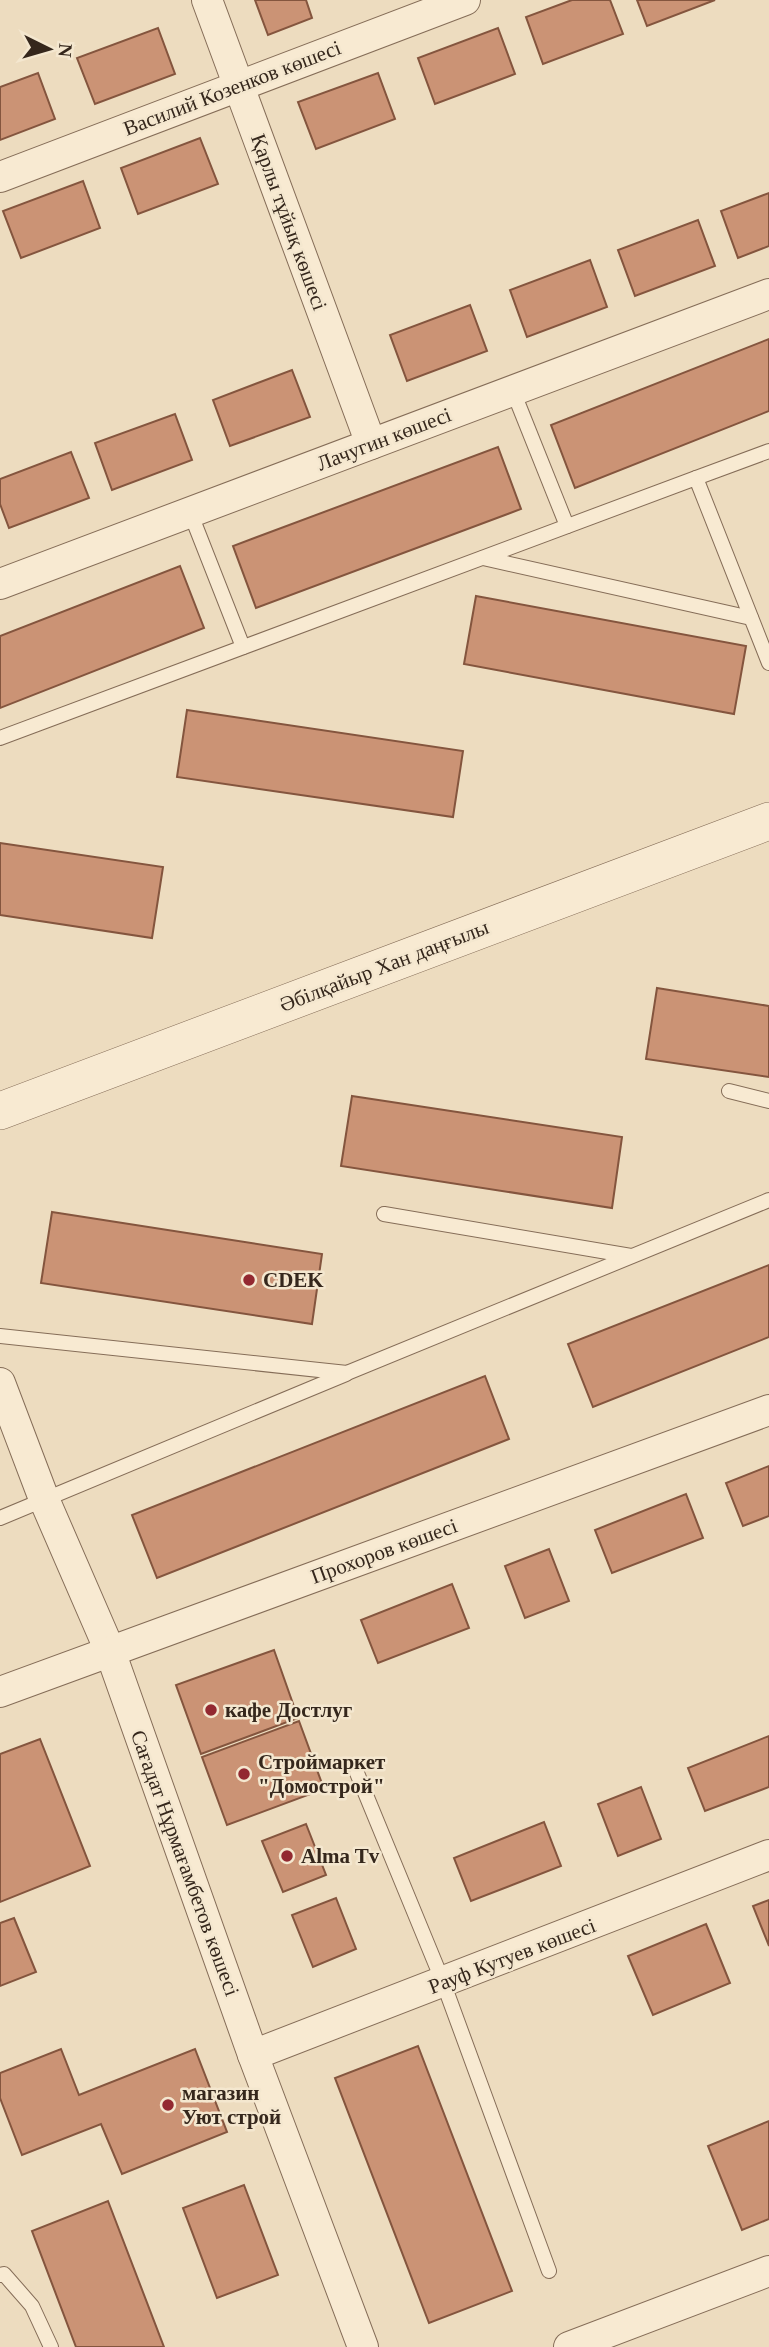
<svg xmlns="http://www.w3.org/2000/svg" width="769" height="2347" viewBox="0 0 769 2347" font-family="Georgia,serif">
  <rect width="100%" height="100%" fill="#eddcbf"/>
  <g fill="#cb9375" stroke="#84553e" stroke-width="2">
    <path d="M255 0H306L312 18 268 35Z"/>
    <path d="M572 0H610L623 34 543 64 526 17Z"/>
    <path d="M637 0H715L647 26Z"/>
    <path d="M158 28 175 74 95 104 77 58Z"/>
    <path d="M498 28 515 74 435 104 418 58Z"/>
    <path d="M38 73 55 119 0 140V87Z"/>
    <path d="M378 73 395 119 316 149 298 102Z"/>
    <path d="M200 138 218 184 138 214 121 168Z"/>
    <path d="M83 181 100 228 21 258 3 211Z"/>
    <path d="M769 193V246L738 258 721 211Z"/>
    <path d="M698 220 715 266 635 296 618 250Z"/>
    <path d="M590 260 607 307 527 337 510 290Z"/>
    <path d="M470 305 487 351 407 381 390 335Z"/>
    <path d="M769 339V411L575 488 551 425Z"/>
    <path d="M292 370 310 417 230 446 213 400Z"/>
    <path d="M175 414 192 460 112 490 95 443Z"/>
    <path d="M498 447 521 509 256 608 233 546Z"/>
    <path d="M71 452 89 498 9 528 0 504V479Z"/>
    <path d="M180 566 204 628 0 708V636Z"/>
    <path d="M476 596 746 646 734 714 464 664Z"/>
    <path d="M187 710 463 751 453 817 177 777Z"/>
    <path d="M0 843 163 867 152 938 0 915Z"/>
    <path d="M657 988 769 1006V1077L646 1059Z"/>
    <path d="M352 1096 622 1137 612 1208 341 1166Z"/>
    <path d="M52 1212 322 1254 312 1324 41 1283Z"/>
    <path d="M769 1265V1337L593 1407 568 1344Z"/>
    <path d="M485 1376 509 1439 157 1578 132 1515Z"/>
    <path d="M769 1466V1516L743 1526 726 1483Z"/>
    <path d="M686 1494 703 1538 612 1573 595 1530Z"/>
    <path d="M549 1549 569 1601 525 1618 505 1566Z"/>
    <path d="M452 1584 469 1628 378 1663 361 1620Z"/>
    <path d="M274 1650 298 1718 201 1754 176 1685Z"/>
    <path d="M299 1721 324 1789 227 1825 202 1757Z"/>
    <path d="M769 1736V1787L705 1811 688 1768Z"/>
    <path d="M40 1739 90 1866 0 1902V1754Z"/>
    <path d="M641 1787 661 1839 618 1856 598 1804Z"/>
    <path d="M544 1822 561 1866 471 1901 454 1858Z"/>
    <path d="M306 1824 326 1875 283 1892 262 1841Z"/>
    <path d="M336 1898 356 1949 313 1967 292 1915Z"/>
    <path d="M769 1900V1946L753 1906Z"/>
    <path d="M14 1918 36 1972 0 1986V1923Z"/>
    <path d="M706 1924 730 1983 653 2015 628 1956Z"/>
    <path d="M418 2046 512 2291 429 2323 335 2078Z"/>
    <path d="M61 2049 79 2095 195 2049 227 2132 122 2174 101 2124 22 2155 0 2098V2073Z"/>
    <path d="M769 2121V2219L742 2230 708 2146Z"/>
    <path d="M244 2185 278 2275 217 2298 183 2208Z"/>
    <path d="M108 2201 164 2347H76L32 2231Z"/>
  </g>
  <g fill="none" stroke-linecap="round" stroke-linejoin="round">
    <g stroke="#856d58" stroke-width="16">
      <g id="service">
        <path d="M513 391 567 526"/>
        <path d="M696 478 769 451"/>
        <path d="M190 512 243 647"/>
        <path d="M483 558 751 618"/>
        <path d="M0 738 696 478 769 663"/>
        <path d="M729 1091 769 1101"/>
        <path d="M384 1214 631 1256"/>
        <path d="M0 1336 347 1373 769 1200"/>
        <path d="M0 1518 346 1374"/>
        <path d="M357 1773 443 1982 549 2271"/>
        <path d="M0 2275 4 2274 32 2306 51 2347"/>
      </g>
    </g>
    <g stroke="#856d58" stroke-width="32">
      <g id="minor">
        <path d="M207 0 371 444"/>
        <path d="M0 177 465 0"/>
        <path d="M0 584 769 294"/>
        <path d="M0 1383 44 1499 110 1651 253 2055 363 2347"/>
        <path d="M0 1692 769 1410"/>
        <path d="M253 2055 769 1855"/>
        <path d="M569 2347 769 2271"/>
      </g>
    </g>
    <g stroke="#856d58" stroke-width="38">
      <path id="tertiary" d="M0 1111 769 821"/>
    </g>
    <use href="#service" stroke="#f8ead2" stroke-width="14"/>
    <use href="#minor" stroke="#f8ead2" stroke-width="30"/>
    <use href="#tertiary" stroke="#f8ead2" stroke-width="37"/>
  </g>
  <g fill="#932931" stroke="#f4e7cf" stroke-width="2.5">
    <circle cx="249" cy="1280" r="7"/>
    <circle cx="211" cy="1710" r="7"/>
    <circle cx="244" cy="1774" r="7"/>
    <circle cx="287" cy="1856" r="7"/>
    <circle cx="168" cy="2105" r="7"/>
  </g>
  <g text-anchor="middle" stroke-width="5" stroke-linejoin="round" paint-order="stroke">
    <g font-size="21" fill="#35271c" stroke="#f4e7cf">
      <text transform="translate(232 88) rotate(-21)" y="7">Василий Козенков көшесі</text>
      <text transform="translate(289 222) rotate(70)" y="7">Қарлы тұйық көшесі</text>
      <text transform="translate(384 439) rotate(-21)" y="7">Лачугин көшесі</text>
      <text transform="translate(384 966) rotate(-21)" y="7">Әбілқайыр Хан даңғылы</text>
      <text transform="translate(384 1551) rotate(-20)" y="7">Прохоров көшесі</text>
      <text transform="translate(185 1863) rotate(70)" y="7">Сағадат Нұрмағамбетов көшесі</text>
      <text transform="translate(512 1956) rotate(-21)" y="7">Рауф Кутуев көшесі</text>
    </g>
    <g font-size="21" font-weight="bold" fill="#35271c" stroke="#f4e7cf" text-anchor="start">
      <text x="263" y="1287">CDEK</text>
      <text x="225" y="1717">кафе Достлуг</text>
      <text x="258" y="1769">Строймаркет<tspan x="258" dy="24">"Домострой"</tspan></text>
      <text x="301" y="1863">Alma Tv</text>
      <text x="182" y="2100">магазин<tspan x="182" dy="24">Уют строй</tspan></text>
    </g>
  </g>
  <g transform="translate(49 49) rotate(95)" stroke="#f4e7cf" stroke-width="5" paint-order="stroke">
  <path d="M0-5L12 26L0 18L-12 26Z" fill="#35271c"/>
  <text y="-10" font-size="19" font-weight="bold" text-anchor="middle" fill="#35271c">N</text>
  </g>
</svg>
